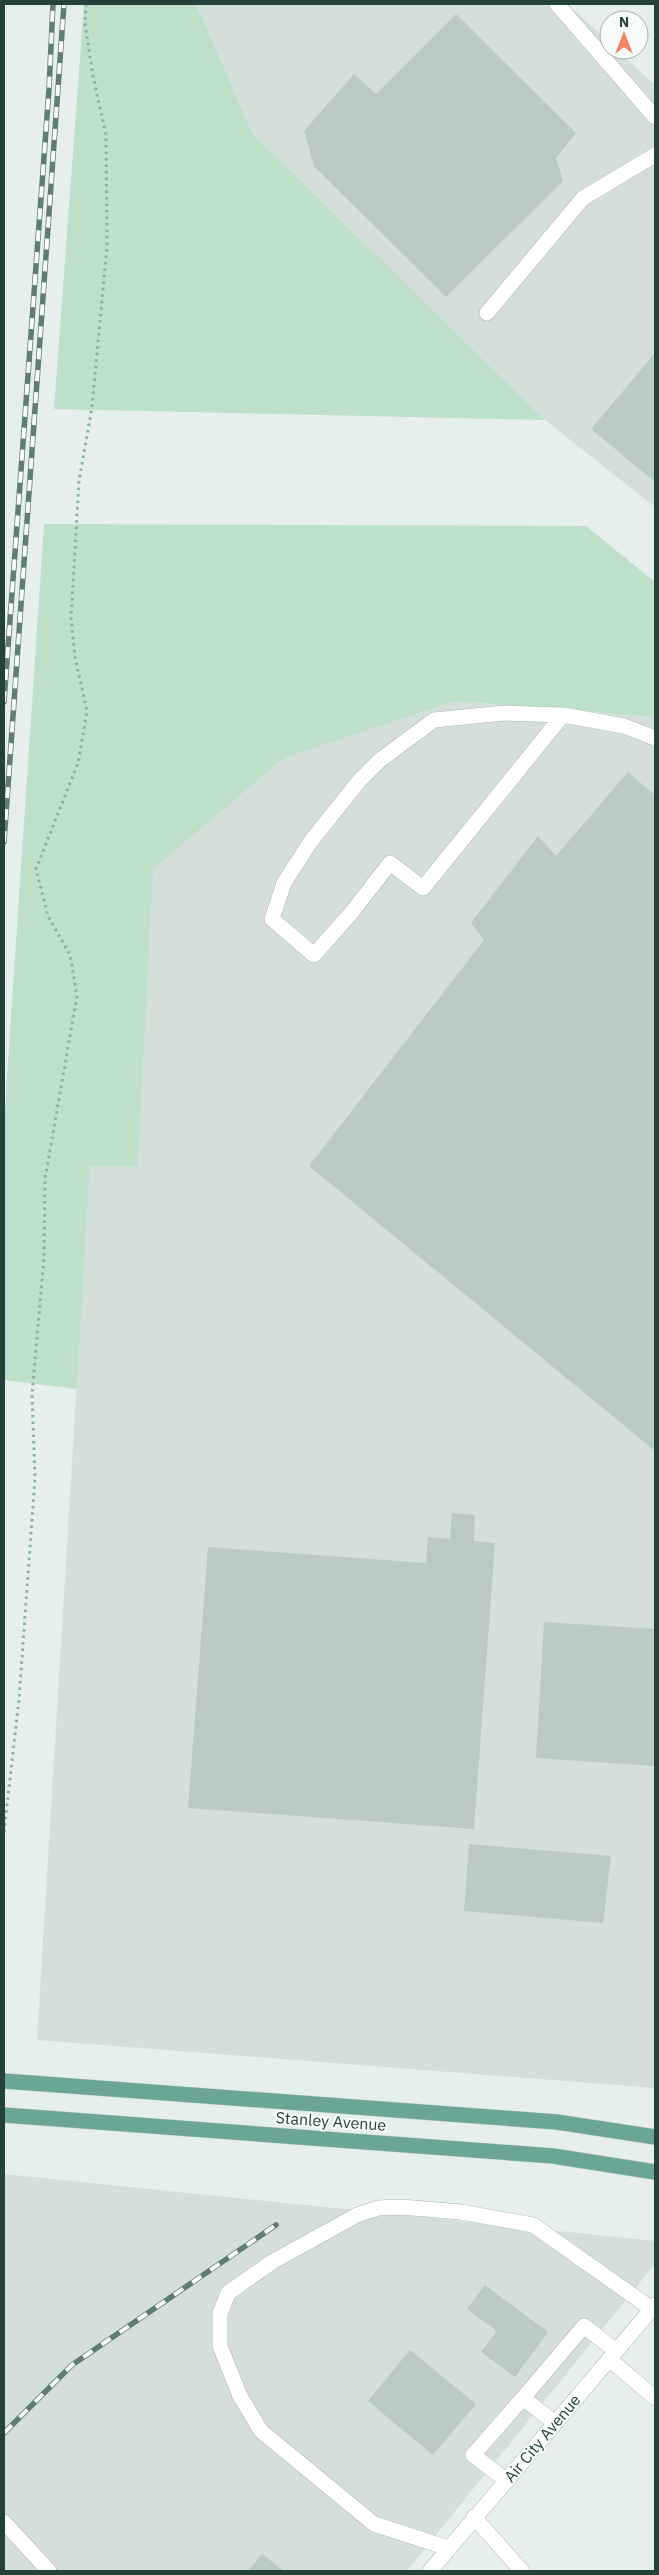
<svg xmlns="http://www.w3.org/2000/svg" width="659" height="2575" viewBox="0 0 659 2575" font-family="'IBM Plex Sans',sans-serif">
  <rect width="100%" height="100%" fill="#e6efeb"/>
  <g fill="#d4dfda">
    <path d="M196 4H567L609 42V50H617L655 85V507L545 420 253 134Z"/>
    <path d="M455 701 655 717V2088L37 2040 90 1166 138 1167 152 869 284 758Z"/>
    <path d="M4 2174 655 2241V2264L407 2571H4Z"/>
  </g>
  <g fill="#bfe0c8">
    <path d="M84 4H196L253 134 545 420 54 409Z"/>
    <path d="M44 524 586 526 655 582V717L455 701 284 758 153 869 138 1167 90 1166 77 1389 4 1380V1122Z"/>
  </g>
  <g fill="#bbcac4">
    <path d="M456 14 576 133 556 158 563 181 446 297 314 166 304 131 354 74 376 94Z"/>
    <path d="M655 353V482L591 429Z"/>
    <path d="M628 772 655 795V1451L309 1166 484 940 471 923 538 836 556 856Z"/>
    <path d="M452 1513 475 1515 474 1541 495 1543 474 1829 188 1808 208 1547 426 1563 428 1537 450 1539Z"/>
    <path d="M544 1622 655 1629V1766L536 1758Z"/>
    <path d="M469 1844 611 1856 603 1923 464 1911Z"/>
    <path d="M485 2285 548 2332 515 2377 481 2352 497 2331 467 2309Z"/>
    <path d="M410 2350 476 2404 433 2455 368 2401Z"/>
    <path d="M262 2554 284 2571H248Z"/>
  </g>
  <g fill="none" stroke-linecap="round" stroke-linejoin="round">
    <g stroke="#a8b8b2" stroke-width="16">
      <g id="minor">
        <path d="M557 4 655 117"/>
        <path d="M487 313 583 198 655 155"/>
        <path d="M563 715 423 888 390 863 352 912 314 955 272 919 284 883 311 841 359 781 380 760 434 720 504 713 563 715 624 726 655 738"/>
        <path d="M609 2359 655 2398"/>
        <path d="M523 2398 584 2326 616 2351"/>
        <path d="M507 2481 473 2455 523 2398 555 2423"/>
        <path d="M474 2517 522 2571"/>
        <path d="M4 2522 49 2571"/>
        <path d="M448 2548 374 2524 261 2431 240 2396 220 2346V2314L228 2293 272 2262 357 2215 378 2208 401 2207 461 2212 533 2225 652 2309"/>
        <path d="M430 2571 655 2305"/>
      </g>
    </g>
    <g stroke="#c2cac8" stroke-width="16">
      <g id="major">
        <path d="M4 2081 557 2122 655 2137"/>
        <path d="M4 2115 553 2156 655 2172"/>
      </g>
    </g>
    <path stroke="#86b3a5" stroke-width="3" stroke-dasharray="2.5 4" stroke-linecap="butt" d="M4 1832 19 1699 35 1478 32 1395 44 1257 45 1179 77 996 70 955 48 916 36 869 78 763 87 711 75 657 71 618 79 481 92 407 107 246 106 135 93 76 85 24 86 4"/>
    <use href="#minor" stroke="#fff" stroke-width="15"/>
    <use href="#major" stroke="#6aa596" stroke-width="15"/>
    <g stroke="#5f7d75" stroke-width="5.5">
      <g id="rail">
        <path d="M4 702 49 89 53 4"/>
        <path d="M4 842 64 4"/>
        <path d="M4 2433 72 2365 276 2225"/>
      </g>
    </g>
    <use href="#rail" stroke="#f7fbf9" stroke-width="4" stroke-dasharray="11" stroke-linecap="butt"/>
  </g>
  <g text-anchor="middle" stroke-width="4" stroke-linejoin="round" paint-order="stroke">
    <g font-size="16" fill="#24423a" stroke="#f7fbf9">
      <text transform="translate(331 2121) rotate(4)" y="6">Stanley Avenue</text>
      <text transform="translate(542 2438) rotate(-50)" y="6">Air City Avenue</text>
    </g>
  </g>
  <rect width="659" height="2575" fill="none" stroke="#24423a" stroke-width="10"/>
  <g transform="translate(624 35)"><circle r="24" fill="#f7fbf9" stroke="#a3b1ad"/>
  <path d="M0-4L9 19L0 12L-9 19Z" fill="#f4845f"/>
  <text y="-8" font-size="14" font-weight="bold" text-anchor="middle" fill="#24423a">N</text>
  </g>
</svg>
